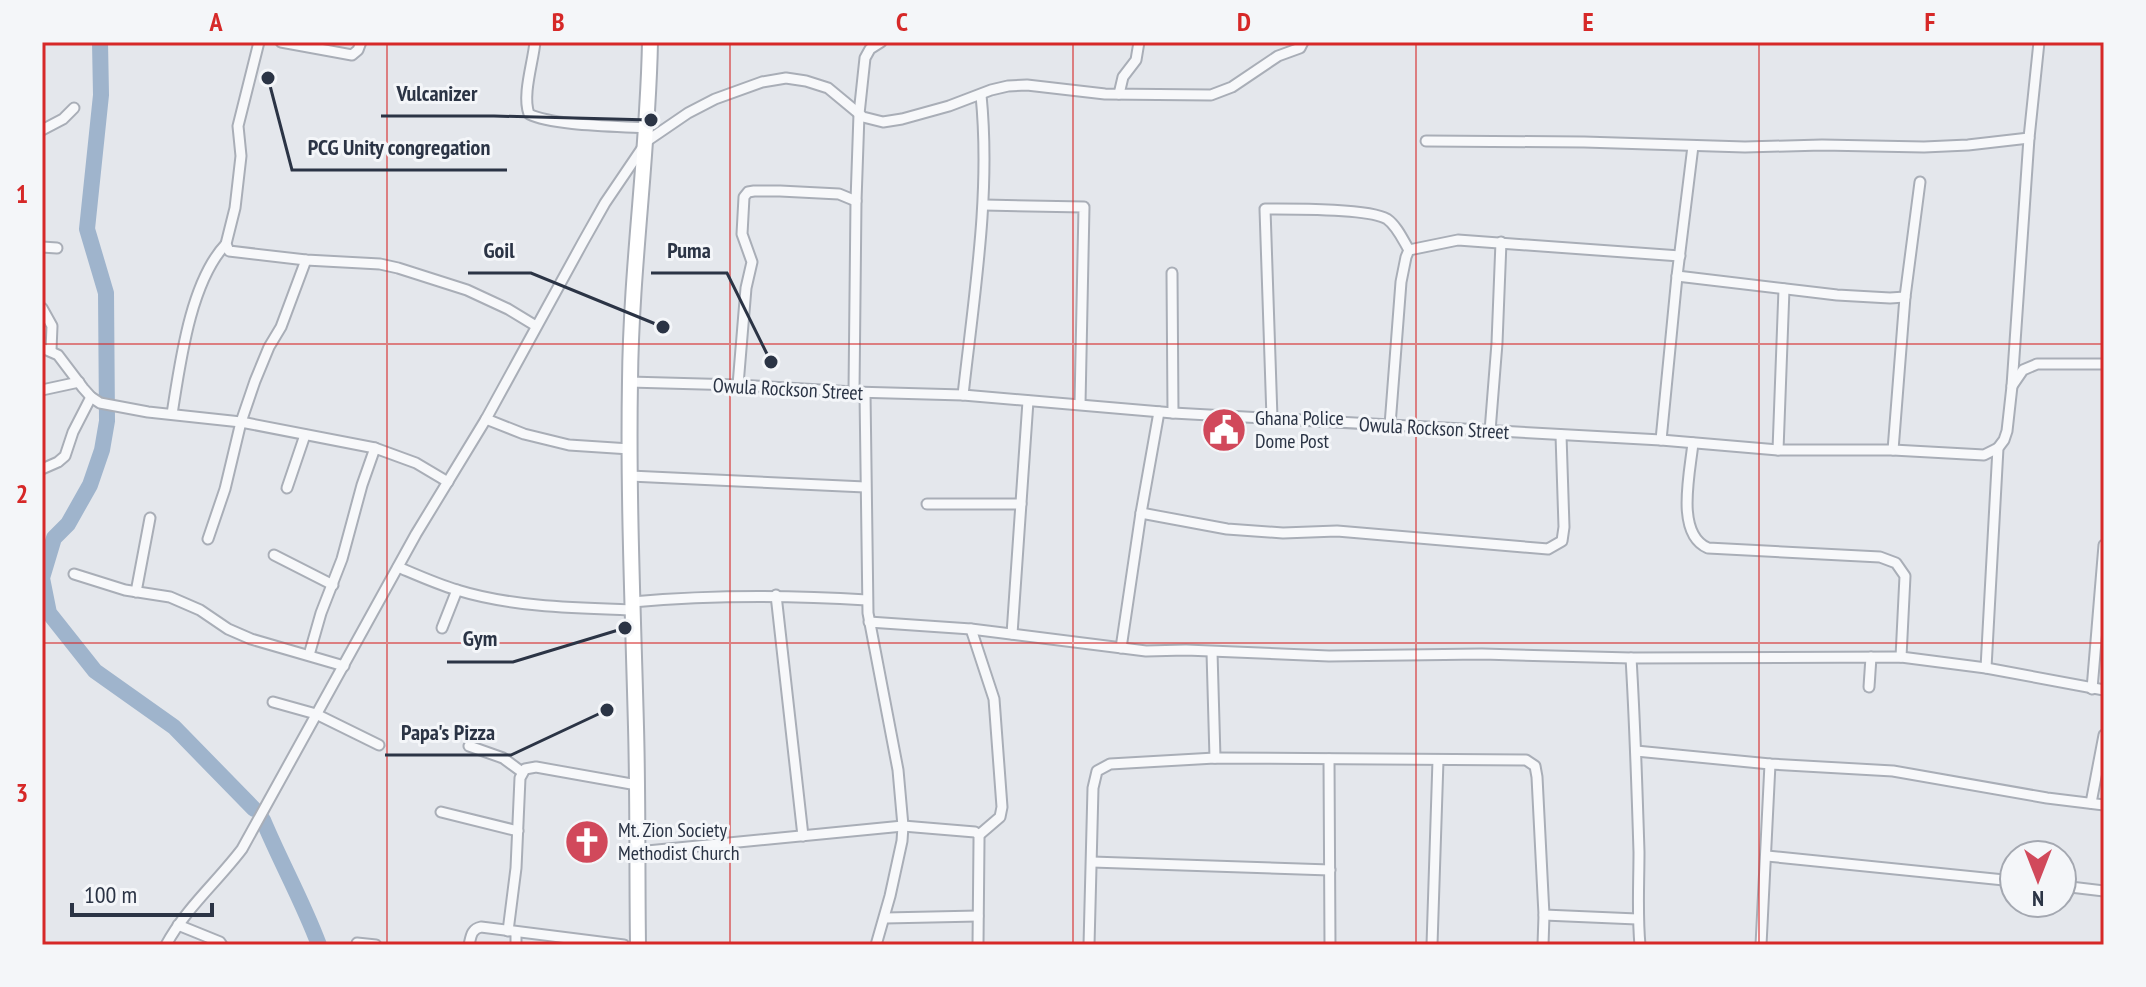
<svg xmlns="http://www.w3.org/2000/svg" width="2146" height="987" viewBox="0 0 2146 987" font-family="'PT Sans Narrow',sans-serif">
  <rect width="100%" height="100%" fill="#e4e7ec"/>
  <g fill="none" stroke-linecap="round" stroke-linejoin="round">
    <g stroke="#9fb4cc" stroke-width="16">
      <path d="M100 42 101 95 87 229 106 293 107 421 102 450 90 485 68 524 54 538 42 578 49 613 95 671 174 727 254 809"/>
      <path d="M263 820C281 863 303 902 319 945"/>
    </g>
    <g stroke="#a9aeb7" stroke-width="13">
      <g id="street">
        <path d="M259 42 238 126 241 156 235 208 226 244 229 251 306 260 380 264 398 268 467 290 508 309 536 326"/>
        <path d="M281 42 352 55 358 50 361 42"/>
        <path d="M535 42C533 63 522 95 529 114 553 126 618 126 648 128"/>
        <path d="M1119 94 1123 77 1136 60 1139 42"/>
        <path d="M42 130 63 119 74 108"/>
        <path d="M1426 141 1584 142 1745 147 1822 145 1924 147 1968 145 2029 138"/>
        <path d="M984 205 1084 207 1080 404"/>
        <path d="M42 247 57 248"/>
        <path d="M1172 273 1173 413"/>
        <path d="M1677 276 1837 295 1890 298 1905 297"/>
        <path d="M42 308 52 326 51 350"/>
        <path d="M42 348 58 355 83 388 91 397 100 403 148 412 241 422 375 448 416 463 448 482"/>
        <path d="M629 382 738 385 854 392 963 395 1173 413 1661 440 1778 450H1893L1984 455 1998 448"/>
        <path d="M738 385 746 288 752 262 742 234 744 197 748 192 754 191H780L839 194 856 201"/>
        <path d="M2012 386 2023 370 2037 364H2104"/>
        <path d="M42 390 79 382"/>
        <path d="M854 392 856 201 859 114 865 58 870 49 881 42"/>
        <path d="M865 393 868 613 898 770 903 826 902 841 890 896 876 945"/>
        <path d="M963 395C974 295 991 195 981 95"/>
        <path d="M172 414C180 364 190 282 226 244"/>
        <path d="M1272 418 1265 209C1290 209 1369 208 1387 219 1397 226 1403 240 1409 250"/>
        <path d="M486 419 524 434 569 445 630 449"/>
        <path d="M1390 425 1401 282 1406 257 1409 250 1458 240 1680 256"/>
        <path d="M1490 431 1497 343 1501 242"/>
        <path d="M1661 440 1677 276 1693 146"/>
        <path d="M1693 443C1690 473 1675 534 1708 548L1880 557 1896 563 1905 576 1901 657"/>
        <path d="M1778 450 1784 289"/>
        <path d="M1893 450 1905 297 1920 182"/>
        <path d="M42 469 58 462 65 456 73 432 91 397"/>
        <path d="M630 476 865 487"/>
        <path d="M287 488 305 435"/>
        <path d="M927 504H1021"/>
        <path d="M1141 513 1227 529 1283 533 1337 531 1548 549 1562 541 1564 527 1561 435"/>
        <path d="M208 539 225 489 241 422 255 381 269 347 281 327 306 260"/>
        <path d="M274 555 333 585"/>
        <path d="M398 567C417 575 437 584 457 590 512 607 575 608 632 610"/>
        <path d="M74 574 125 590 170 597 200 610 228 629 251 639 344 666"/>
        <path d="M136 592 150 518"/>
        <path d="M776 595 803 836"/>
        <path d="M632 602C711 595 788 595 867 600"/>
        <path d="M869 622 971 629 1146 651 1186 650 1329 656 1482 654 1631 658 1901 657 1986 668 2104 690"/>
        <path d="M442 628 457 590"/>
        <path d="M971 629 994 699 1002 807 1000 817 979 835"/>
        <path d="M1012 634 1028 401"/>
        <path d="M1121 648 1141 513 1159 412"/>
        <path d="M1212 652 1215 758"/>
        <path d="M309 655 321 613 342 559 362 485 375 448"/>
        <path d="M1631 658C1635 723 1637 787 1639 852 1639 883 1637 914 1640 945"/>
        <path d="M1986 668 1998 448 2004 440 2007 431 2012 386 2029 138 2039 42"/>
        <path d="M1869 687 1871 657"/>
        <path d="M2092 689 2104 545"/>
        <path d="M273 702 316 714 379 745"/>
        <path d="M469 746 503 758 522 772"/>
        <path d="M1636 751 1770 764 1893 771 2047 798 2104 805"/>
        <path d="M1329 759 1330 945"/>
        <path d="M2091 803 2104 735"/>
        <path d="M441 812 518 831"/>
        <path d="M637 852 903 826 975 832 979 835V841L978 945"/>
        <path d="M1767 856 2014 881"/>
        <path d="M1092 862 1330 870"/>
        <path d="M2062 886 2104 891"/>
        <path d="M1544 915 1637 919"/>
        <path d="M885 918 978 916"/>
        <path d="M178 925 220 942 222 945"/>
        <path d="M508 931 516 868 520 778 525 769 536 767 637 785"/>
        <path d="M357 943 376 945"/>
        <path d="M166 945C186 908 217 882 242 849L416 534 486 419 583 242 605 203 647 141 688 113 715 99 762 82 786 78 806 81 828 88 863 117 883 122 902 119 949 106 991 90 1008 86 1027 85 1105 94 1211 95 1232 87 1278 56 1300 48 1303 42"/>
        <path d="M469 945C471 937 471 929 481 927L624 945"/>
        <path d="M516 945V933"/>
        <path d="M1089 945 1093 788 1097 771 1110 764 1215 758 1526 760 1535 766 1537 777 1544 915 1543 945"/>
        <path d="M1432 945 1438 760"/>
        <path d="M1761 945 1770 764"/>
      </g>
    </g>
    <g stroke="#a9aeb7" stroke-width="18">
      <path id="secondary" d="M638 945C637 872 638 799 636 727 633 611 628 496 630 381 631 267 648 155 650 42"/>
    </g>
    <use href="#street" stroke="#f7f8fa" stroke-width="9"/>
    <use href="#secondary" stroke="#fff" stroke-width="14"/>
  </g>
  <path fill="none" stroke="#d62828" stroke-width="2" stroke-opacity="0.55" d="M387 42V945M730 42V945M1073 42V945M1416 42V945M1759 42V945M42 344H2104M42 643H2104"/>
  <defs>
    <g id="civic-disc" transform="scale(2.3)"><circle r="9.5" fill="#d1495b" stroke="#f4f6f9"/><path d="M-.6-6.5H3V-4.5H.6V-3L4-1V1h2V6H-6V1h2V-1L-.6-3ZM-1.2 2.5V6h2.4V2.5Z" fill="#fff"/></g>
    <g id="church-disc" transform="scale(2.3)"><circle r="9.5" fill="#d1495b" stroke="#f4f6f9"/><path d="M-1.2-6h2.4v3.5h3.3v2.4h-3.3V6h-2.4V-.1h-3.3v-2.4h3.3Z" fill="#fff"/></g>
  </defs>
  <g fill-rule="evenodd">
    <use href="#civic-disc" x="1224" y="430"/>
    <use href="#church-disc" x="587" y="842"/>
  </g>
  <g text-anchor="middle" stroke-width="6" stroke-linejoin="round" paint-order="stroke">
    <g font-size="20" fill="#2b3445" stroke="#f4f6f9">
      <text transform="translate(788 389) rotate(3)" y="7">Owula Rockson Street</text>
      <text transform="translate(1434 428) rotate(3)" y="7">Owula Rockson Street</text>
    </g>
    <g font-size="20" fill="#2b3445" stroke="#f4f6f9" text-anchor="start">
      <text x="1255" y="425">Ghana Police<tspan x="1255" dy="23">Dome Post</tspan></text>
      <text x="618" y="837">Mt. Zion Society<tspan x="618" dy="23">Methodist Church</tspan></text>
    </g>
  </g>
  <path fill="none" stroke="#2b3445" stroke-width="3" d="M651 120L494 116H381M268 78L292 170H507M771 362L727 273H651M663 327L531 273H468M625 628L513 662H447M607 710L511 755H385"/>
  <g fill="#2b3445" stroke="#f4f6f9" stroke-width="3">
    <circle cx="651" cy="120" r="8"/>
    <circle cx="268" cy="78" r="8"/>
    <circle cx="771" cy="362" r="8"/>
    <circle cx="663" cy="327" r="8"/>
    <circle cx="625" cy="628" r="8"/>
    <circle cx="607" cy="710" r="8"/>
  </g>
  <g font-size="22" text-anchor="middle" font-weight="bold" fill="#2b3445" stroke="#f4f6f9" stroke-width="6" stroke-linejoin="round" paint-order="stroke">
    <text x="437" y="101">Vulcanizer</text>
    <text x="399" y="155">PCG Unity congregation</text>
    <text x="689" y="258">Puma</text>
    <text x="499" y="258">Goil</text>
    <text x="480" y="646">Gym</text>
    <text x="448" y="740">Papa's Pizza</text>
  </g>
  <rect width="2146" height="987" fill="none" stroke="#f4f6f9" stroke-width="88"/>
  <g transform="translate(2038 879) rotate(180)"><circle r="38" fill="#f4f6f9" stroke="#a4a8b1" stroke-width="2"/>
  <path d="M0-6L14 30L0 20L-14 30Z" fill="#d1495b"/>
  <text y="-12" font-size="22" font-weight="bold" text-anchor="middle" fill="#2b3445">N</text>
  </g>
  <path d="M72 903v12h140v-12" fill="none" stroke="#2b3445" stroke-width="4"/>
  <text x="84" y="903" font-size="24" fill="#2b3445" stroke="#f4f6f9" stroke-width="6" paint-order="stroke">100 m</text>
  <rect x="44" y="44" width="2058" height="899" fill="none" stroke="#d62828" stroke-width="3"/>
  <g font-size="26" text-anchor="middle" font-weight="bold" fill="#d62828">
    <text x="216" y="31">A</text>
    <text x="558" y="31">B</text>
    <text x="902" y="31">C</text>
    <text x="1244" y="31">D</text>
    <text x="1588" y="31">E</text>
    <text x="1930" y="31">F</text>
    <text x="22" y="203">1</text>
    <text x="22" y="503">2</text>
    <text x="22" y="802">3</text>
  </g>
</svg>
